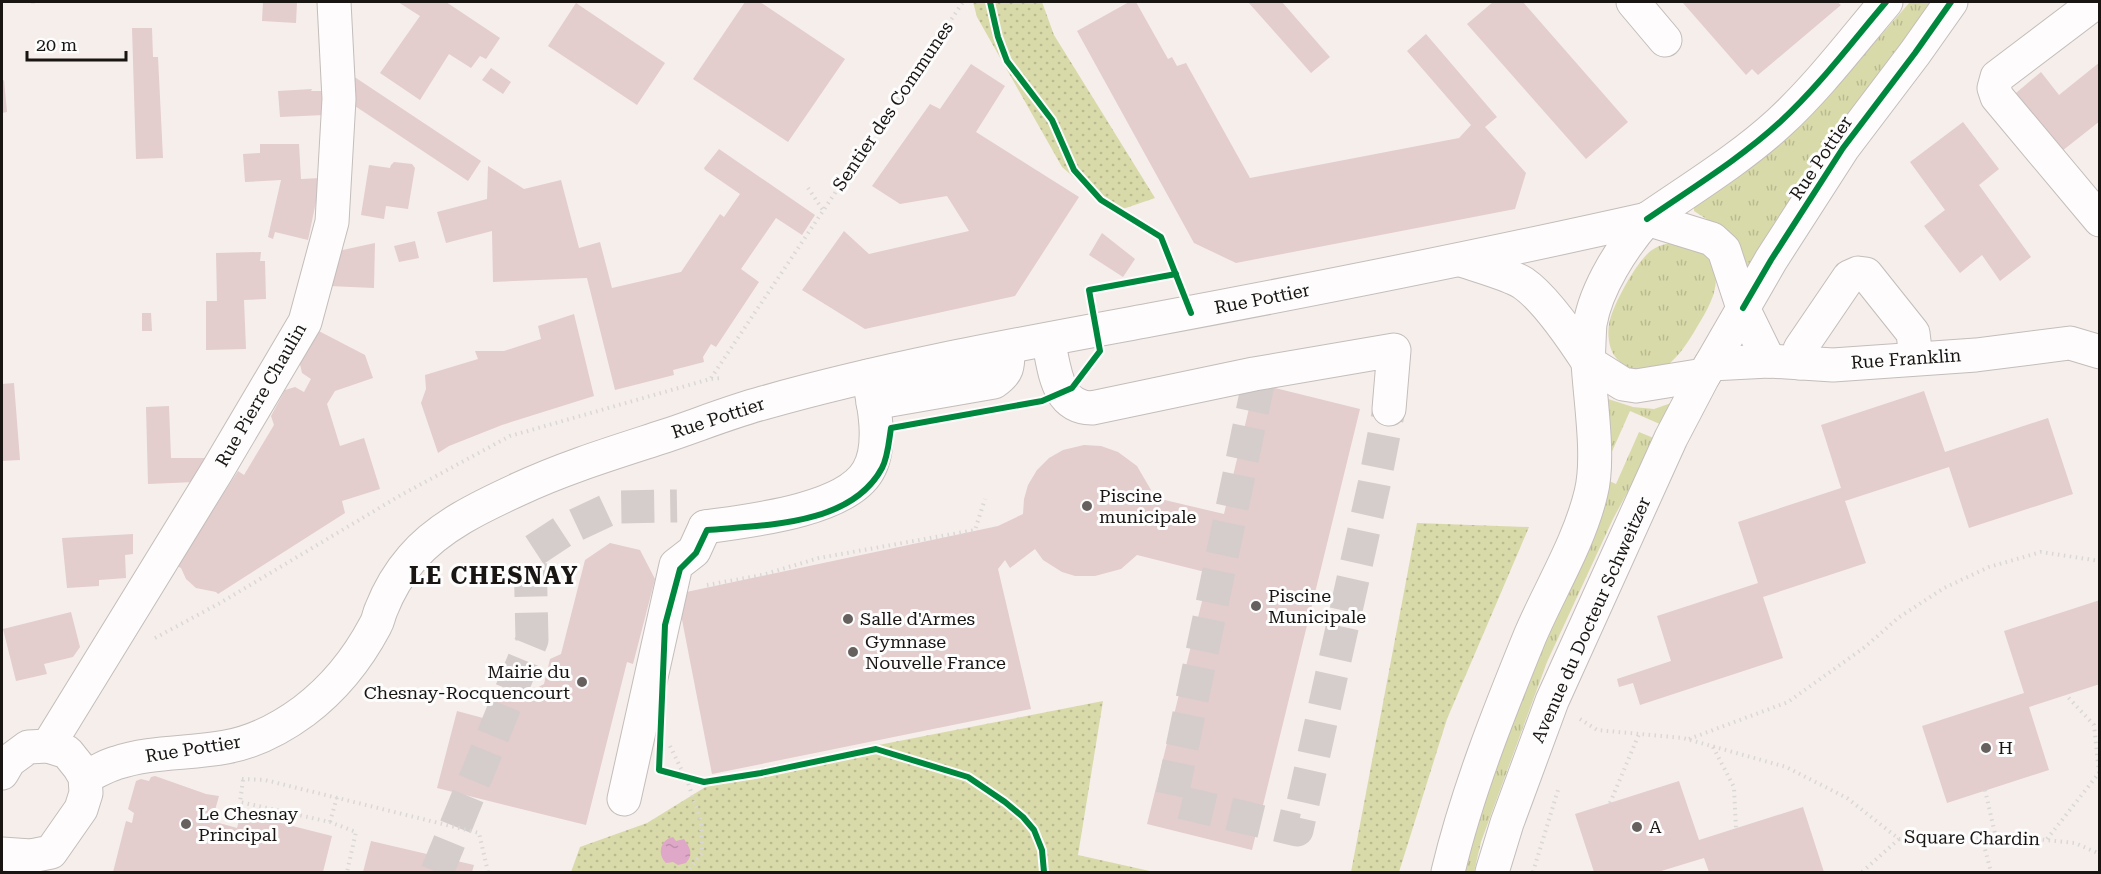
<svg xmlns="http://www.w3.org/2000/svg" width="2101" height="874" viewBox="0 0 2101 874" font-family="'Roboto Serif',serif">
  <defs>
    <pattern id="grass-tufts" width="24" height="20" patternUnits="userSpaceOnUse" patternTransform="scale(1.5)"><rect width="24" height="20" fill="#d9daaa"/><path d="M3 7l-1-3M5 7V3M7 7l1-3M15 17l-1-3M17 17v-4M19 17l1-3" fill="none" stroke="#baba91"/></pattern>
    <pattern id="garden-dots" width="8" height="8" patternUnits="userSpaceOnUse" patternTransform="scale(1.5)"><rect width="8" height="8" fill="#d9daaa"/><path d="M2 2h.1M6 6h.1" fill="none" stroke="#baba91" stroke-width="1.8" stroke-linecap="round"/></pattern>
    <pattern id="water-ripples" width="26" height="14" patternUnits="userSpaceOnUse" patternTransform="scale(1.5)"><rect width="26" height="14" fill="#dfa7c8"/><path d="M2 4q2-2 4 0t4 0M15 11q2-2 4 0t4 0" fill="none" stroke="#bf8fab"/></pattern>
  </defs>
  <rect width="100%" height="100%" fill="#f6eeeb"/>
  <g fill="url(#grass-tufts)">
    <path d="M1910 2H1933L1752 268 1744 265 1728 233 1694 211V205L1731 181 1807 119Z"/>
    <path d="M1683 242C1730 262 1719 292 1697 327 1687 344 1676 362 1658 371 1644 378 1622 368 1614 355 1608 346 1607 330 1610 320 1614 303 1638 259 1652 250 1662 243 1671 243 1683 242Z"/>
    <path d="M1605 398 1633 407 1654 409 1674 402 1662 425 1630 411 1610 456Z"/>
    <path d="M1639 432 1656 439 1613 519 1547 662 1481 842 1474 872H1460L1533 662 1605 479 1616 484Z"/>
  </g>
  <g fill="url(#garden-dots)">
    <path d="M973 2H1042L1054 35 1155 198 1114 212 1062 167 977 17Z"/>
    <path d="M1417 523 1529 527 1447 719 1399 872H1351Z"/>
    <path d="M1103 701 1078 855 1154 872H571L580 847 647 823 725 775Z"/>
  </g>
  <path fill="url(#water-ripples)" d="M673 837 676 841 684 839C690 848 694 854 686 863L678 865 673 862 666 863C657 854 660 840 673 837Z"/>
  <g fill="#e3cdcd">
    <path d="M263 2H297L296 23 262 21Z"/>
    <path d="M398 2H446L500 38 486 59 480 56 471 68 449 54 420 100 380 73 420 16Z"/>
    <path d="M745 2H760L845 59 788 142 693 79Z"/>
    <path d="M1129 2H1136L1168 59 1172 57 1177 66 1186 63 1250 178 1459 138 1471 125 1407 51 1426 34 1497 117 1485 127 1526 173 1515 209 1236 263 1194 243 1077 31Z"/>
    <path d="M1248 2H1282L1330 57 1311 73Z"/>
    <path d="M1493 2H1523L1628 122 1586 159 1467 24Z"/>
    <path d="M1685 2H1837L1841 5 1758 75 1752 69 1746 75 1683 3Z"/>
    <path d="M576 3 665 63 637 105 548 46Z"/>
    <path d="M132 28H152L153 57H158L163 158 136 159Z"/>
    <path d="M2100 62V121L2062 151 2010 98 2041 72 2059 95Z"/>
    <path d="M971 64 1005 86 976 132 1079 197 1015 296 865 329 802 290 844 231 869 254 969 231 947 196 900 204 872 186 930 104 940 109Z"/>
    <path d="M491 68 511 82 503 94 482 80Z"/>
    <path d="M353 76 481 161 468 181 355 106Z"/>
    <path d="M4 80 7 112 2 113V81Z"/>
    <path d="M312 89 311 91H322L324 115 280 117 278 91Z"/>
    <path d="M1963 122 1999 169 1979 185 2031 257 2000 281 1982 255 1960 273 1924 226 1945 210 1910 162Z"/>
    <path d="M260 144H299L301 179 321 178 308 240 275 232 273 239 268 237 281 180 245 182 243 154 260 153Z"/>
    <path d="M719 149 815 215 802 235 776 218 741 269 759 282 716 347 711 344 703 357 704 362 673 370 674 375 615 390 587 278 493 282 492 231 446 243 437 212 487 199 488 166 524 189 561 180 579 248 600 242 612 288 681 272 720 214 724 217 740 194 705 170 704 168Z"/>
    <path d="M394 162 412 164 415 168 408 209 386 206 384 219 361 215 369 165 390 168 391 165Z"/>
    <path d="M1102 233 1135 259 1123 277 1089 255Z"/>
    <path d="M415 241 419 258 399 262 394 246Z"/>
    <path d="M375 243 374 288 329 286 338 251Z"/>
    <path d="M261 252 260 261H265L266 299 244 300 246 349 206 350V301H217L216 253Z"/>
    <path d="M142 313H151L152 331H142Z"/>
    <path d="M574 314 594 396 502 425 449 446 438 453 421 403 426 389 425 375 478 359 475 351H504L541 339 538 326Z"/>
    <path d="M313 328 365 355 373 378 335 391 327 404 340 446 364 438 380 489 342 501 345 513 218 594 216 592 196 588 186 579 181 568 177 566 238 471 244 475 274 425 271 416 285 390 295 387 304 392 311 379 302 373 299 360Z"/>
    <path d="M14 383 20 460 2 461V384Z"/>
    <path d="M1255 383 1360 409 1252 850 1147 824 1209 573 1137 555 1121 569 1095 576H1075L1062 572 1043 560 1035 549 1010 568 1005 560 998 569 1031 709 712 774 677 594 998 526 1023 514 1024 499 1028 485 1037 470 1049 458 1063 450 1084 445 1101 446 1118 452 1137 466 1151 490 1152 497 1224 514Z"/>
    <path d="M1924 391 1945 452 2048 418 2073 494 1969 528 1949 467 1845 501 1866 563 1763 597 1783 658 1640 705 1633 683 1619 687 1617 679 1671 661 1657 616 1758 583 1738 522 1841 488 1821 425Z"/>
    <path d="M169 406 171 458H211L195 482 148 484 146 407Z"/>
    <path d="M133 534V554L125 555 126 578 99 580V586L67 588 62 538Z"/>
    <path d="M610 543 640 550 655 579 633 664 627 662 586 825 437 788 457 711 483 718 500 708 495 699 517 687 522 696 544 684 550 659 561 654 585 560Z"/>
    <path d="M2100 600V684L2029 707 2049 770 1947 803 1922 726 2024 693 2004 631Z"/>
    <path d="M71 612 80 647 73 657 44 664 47 674 16 681 3 629Z"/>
    <path d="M155 776 206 794 219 796 212 821 237 828 241 813 332 836 323 872H113L126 821 132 823 134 813 128 809 136 781 141 779 149 781 151 777Z"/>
    <path d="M1679 781 1699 840 1803 807 1824 872H1709L1704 858 1658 872H1594L1575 814Z"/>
    <path d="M371 841 474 865 472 872H363Z"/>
  </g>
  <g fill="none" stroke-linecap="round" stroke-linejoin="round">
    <g stroke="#d5cdcb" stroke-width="33" stroke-dasharray="33 16" stroke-linecap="butt">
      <path d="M1259 379 1171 800 1297 830 1374 485 1389 409"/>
      <path d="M437 872 532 640 530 553 565 530 614 507 677 506"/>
    </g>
    <g stroke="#c3bdbb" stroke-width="35">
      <g id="minor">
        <path d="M1633 2 1665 40"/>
        <path d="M2096 2 1997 77 1994 88 1997 97 2100 220"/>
        <path d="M1462 260C1478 266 1509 274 1523 283 1545 298 1573 339 1588 362"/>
        <path d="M1743 308 1769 361"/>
        <path d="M1048 340C1055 368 1055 407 1092 408L1254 374 1394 350 1389 409"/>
        <path d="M1800 363V349L1849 277 1858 273 1866 274 1913 333 1916 358"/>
        <path d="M1711 364 1769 361 1833 365 1976 355 2070 343 2100 352"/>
        <path d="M873 403 994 382C1009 372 1008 365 1008 348"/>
        <path d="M705 527C747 521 845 511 868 471 883 446 874 403 868 376"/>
        <path d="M48 746 217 471 305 322 332 222 339 99 334 2"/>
        <path d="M2 773 9 761 28 747 48 746 67 752 79 767 85 777 86 793 81 809 51 852 31 856 2 854"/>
        <path d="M85 777C95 773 105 766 116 763 151 751 190 754 226 747 254 742 281 728 304 711 333 689 358 658 375 626 379 619 378 617 381 610 388 592 399 573 412 558 439 526 482 506 519 489 566 467 616 452 665 436 698 425 730 412 763 403 890 367 1020 344 1150 320 1316 289 1482 256 1647 219"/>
        <path d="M624 799 676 565 694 551 705 527"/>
      </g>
    </g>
    <g stroke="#c3bdbb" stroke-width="35">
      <g id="major">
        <path d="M1647 219C1692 188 1741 158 1780 122 1819 86 1852 42 1886 2"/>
        <path d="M1743 308 1724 250 1712 239 1647 219C1623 246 1596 288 1590 324 1589 336 1589 349 1588 362L1623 384 1636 386 1704 375 1711 364 1771 260 1843 148 1915 53 1951 2"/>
        <path d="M1448 872C1467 792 1499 712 1530 636 1550 589 1579 543 1591 493 1600 458 1590 399 1588 362"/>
        <path d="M1492 872 1507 823 1552 701 1671 438 1704 375"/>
      </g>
    </g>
    <g stroke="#dad8d7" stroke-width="4" stroke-dasharray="1.5 4.5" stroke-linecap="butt">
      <path d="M33 2V4"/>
      <path d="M808 188 823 210"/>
      <path d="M711 378 963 2"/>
      <path d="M707 585 762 575 819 558 975 530 985 499"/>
      <path d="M155 638 220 603 401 495 510 436 710 379 722 378"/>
      <path d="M1580 719 1597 730 1683 738 1786 767 1847 798 1899 839 2026 838 2075 843 2100 854"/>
      <path d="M1689 739 1788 702 1865 647 1898 618 1944 588 1989 567 2041 552 2100 561"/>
      <path d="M670 746 688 783 701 821 702 853 687 872"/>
      <path d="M1713 747 1734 787 1736 829"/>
      <path d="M242 779 265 780 479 833 488 872"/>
      <path d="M243 780 240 802 330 822 356 832 347 872"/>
      <path d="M1985 790 1996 838"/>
      <path d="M1610 803 1639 734"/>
      <path d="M330 822 337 797"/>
      <path d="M1982 838 1991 872"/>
      <path d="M2047 839 2099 773 2094 725 2066 695"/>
      <path d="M1533 872 1558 790"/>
      <path d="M1862 872 1899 839"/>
    </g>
    <use href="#minor" stroke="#fefcfc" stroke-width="33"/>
    <use href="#major" stroke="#fefcfc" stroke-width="33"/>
    <g stroke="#fdfdfd" stroke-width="10">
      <g id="cycleway">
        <path d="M990 2 998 37 1007 61 1052 120 1074 170 1101 200 1161 237 1191 313"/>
        <path d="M1647 219C1692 188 1741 158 1780 122 1819 86 1852 42 1886 2"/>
        <path d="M1743 308 1771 260 1843 148 1915 53 1951 2"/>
        <path d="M1044 872 1042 850 1034 830 1023 817 1005 802 968 777 876 749 761 773 704 782 659 770 665 625 680 569 696 553 707 530C764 525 851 526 882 468 888 457 889 440 891 428L1042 401 1072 388 1100 351 1089 290 1176 274"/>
      </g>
    </g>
    <use href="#cycleway" stroke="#00873e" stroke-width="6"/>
  </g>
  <g fill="#66615f" stroke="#fdfdfd" stroke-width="2">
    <circle cx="1087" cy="506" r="6"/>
    <circle cx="1256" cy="606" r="6"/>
    <circle cx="848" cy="619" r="6"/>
    <circle cx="853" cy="652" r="6"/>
    <circle cx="582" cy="682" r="6"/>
    <circle cx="1986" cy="748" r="6"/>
    <circle cx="186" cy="824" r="6"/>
    <circle cx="1637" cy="827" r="6"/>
  </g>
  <g text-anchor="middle" stroke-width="6" stroke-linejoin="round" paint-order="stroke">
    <g font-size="18" fill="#191513" stroke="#fdfdfd">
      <text transform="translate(893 106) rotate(-56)" y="6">Sentier des Communes</text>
      <text transform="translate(1821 158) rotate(-56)" y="6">Rue Pottier</text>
      <text transform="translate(1262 299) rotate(-11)" y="6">Rue Pottier</text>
      <text transform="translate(1906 359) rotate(-4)" y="6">Rue Franklin</text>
      <text transform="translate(261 395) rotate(-60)" y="6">Rue Pierre Chaulin</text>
      <text transform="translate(718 418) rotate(-18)" y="6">Rue Pottier</text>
      <text transform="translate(1591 620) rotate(-66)" y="6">Avenue du Docteur Schweitzer</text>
      <text transform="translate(193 749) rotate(-9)" y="6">Rue Pottier</text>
      <text transform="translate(1972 838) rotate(1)" y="6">Square Chardin</text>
    </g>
    <g font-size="18" fill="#191513" stroke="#fdfdfd" text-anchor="start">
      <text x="1099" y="502">Piscine<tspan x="1099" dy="21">municipale</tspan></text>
      <text x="1268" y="602">Piscine<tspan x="1268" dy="21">Municipale</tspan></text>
      <text x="860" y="625">Salle d'Armes</text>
      <text x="865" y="648">Gymnase<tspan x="865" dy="21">Nouvelle France</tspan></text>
      <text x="570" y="678" text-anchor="end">Mairie du<tspan x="570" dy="21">Chesnay-Rocquencourt</tspan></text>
      <text x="1998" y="754">H</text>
      <text x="198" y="820">Le Chesnay<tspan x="198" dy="21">Principal</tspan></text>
      <text x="1649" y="833">A</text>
    </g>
    <g font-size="24" font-weight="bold" letter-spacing="1.5" fill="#191513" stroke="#fdfdfd">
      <text x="494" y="584">LE CHESNAY</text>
    </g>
  </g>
  <rect width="2101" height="874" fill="none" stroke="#191513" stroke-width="6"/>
  <path d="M27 51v9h99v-9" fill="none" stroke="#191513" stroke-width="3"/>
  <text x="36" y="51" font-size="18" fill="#191513" stroke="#fdfdfd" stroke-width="4.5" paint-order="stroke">20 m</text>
</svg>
